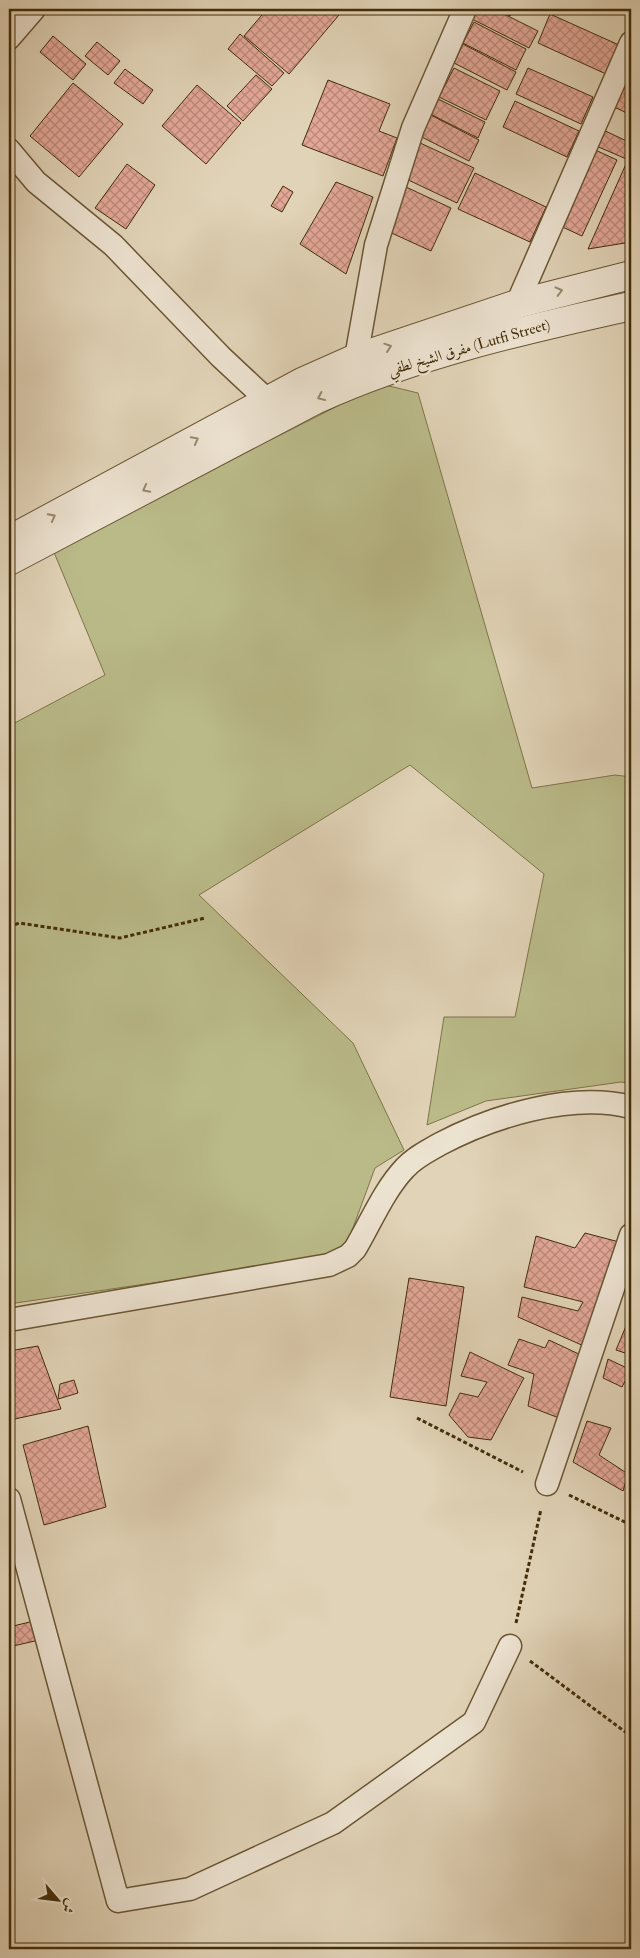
<svg xmlns="http://www.w3.org/2000/svg" width="640" height="1958" viewBox="0 0 640 1958" font-family="'IM FELL Double Pica',Amiri,serif">
  <defs>
    <pattern id="building-cross-hatch" width="8" height="8" patternUnits="userSpaceOnUse" patternTransform="scale(1.25)"><rect width="8" height="8" fill="#e3a798"/><path d="M0 0l8 8M0 8l8-8" fill="none" stroke="#ba887a"/></pattern>
  </defs>
  <rect width="100%" height="100%" fill="#e1d3b7"/>
  <filter id="stains"><feTurbulence type="fractalNoise" baseFrequency=".004" numOctaves="4"/><feColorMatrix values="0 0 0 0 .2 0 0 0 0 .09 0 0 0 0 .02 0 0 0 .5 -.17"/></filter>
  <radialGradient id="worn" r=".72"><stop offset=".6" stop-color="#630" stop-opacity="0"/><stop offset="1" stop-color="#630" stop-opacity=".3"/></radialGradient>
  <path fill="#baba89" stroke="#7e7448" d="M381 384 418 393 532 788 615 775 631 777V1084L621 1082 486 1101 427 1125 444 1017H515L544 874 410 765 199 895 353 1043 404 1150 375 1168 343 1255 9 1304V726L105 675 53 550Z"/>
  <g fill="url(#building-cross-hatch)" stroke="#432d08">
    <path d="M267 9H331L339 15 289 74 244 36Z"/>
    <path d="M477 9H494L538 31 529 48 472 19Z"/>
    <path d="M496 9H514L510 16Z"/>
    <path d="M550 14 619 45 606 74 538 43Z"/>
    <path d="M474 22 526 49 516 70 463 43Z"/>
    <path d="M240 34 284 73 272 86 228 49Z"/>
    <path d="M53 36 86 64 73 80 40 52Z"/>
    <path d="M97 42 120 61 108 75 85 56Z"/>
    <path d="M463 44 516 72 507 90 454 63Z"/>
    <path d="M454 68 500 91 486 120 439 97Z"/>
    <path d="M528 68 593 97 581 124 516 94Z"/>
    <path d="M125 69 153 90 143 104 114 83Z"/>
    <path d="M256 75 272 89 243 121 227 106Z"/>
    <path d="M328 80 390 104 379 131 397 138 383 176 302 145Z"/>
    <path d="M73 83 123 124 79 177 30 136Z"/>
    <path d="M197 85 241 123 206 164 162 126Z"/>
    <path d="M621 86 631 91V115L612 106Z"/>
    <path d="M434 97 485 122 478 138 426 112Z"/>
    <path d="M515 101 579 131 567 157 503 127Z"/>
    <path d="M425 112 479 140 469 161 414 133Z"/>
    <path d="M601 129 631 143V161L594 145Z"/>
    <path d="M418 142 474 168 457 203 402 177Z"/>
    <path d="M591 148 617 160 582 236 556 224Z"/>
    <path d="M127 164 155 185 126 229 95 208Z"/>
    <path d="M626 164 631 166V230L625 243 588 249Z"/>
    <path d="M475 173 546 207 530 242 458 209Z"/>
    <path d="M336 182 373 197 346 274 300 244Z"/>
    <path d="M283 186 293 192 282 212 271 206Z"/>
    <path d="M406 187 451 208 431 251 385 230Z"/>
    <path d="M585 1233 623 1243 593 1350 518 1317 522 1297 578 1311 583 1302 524 1287 536 1236 575 1248Z"/>
    <path d="M409 1278 464 1287 446 1406 390 1397Z"/>
    <path d="M631 1314V1355L616 1350Z"/>
    <path d="M519 1339 545 1348 549 1340 583 1356 564 1420 528 1406 534 1374 508 1365Z"/>
    <path d="M38 1346 61 1409 10 1420 9 1351Z"/>
    <path d="M470 1352 524 1378 491 1440 468 1437 449 1415 460 1393 478 1397 487 1382 461 1376Z"/>
    <path d="M608 1359 631 1370 622 1387 603 1378Z"/>
    <path d="M74 1380 78 1393 58 1399 60 1384Z"/>
    <path d="M587 1421 611 1428 599 1455 628 1474 623 1491 573 1462Z"/>
    <path d="M88 1426 106 1507 44 1525 23 1445Z"/>
    <path d="M34 1621 39 1640 9 1647V1627Z"/>
  </g>
  <g fill="none" stroke-linecap="round" stroke-linejoin="round">
    <g stroke="#6a5634" stroke-width="25">
      <g id="minor">
        <path d="M9 38 34 9"/>
        <path d="M9 150 36 182 113 245 221 357 267 400"/>
        <path d="M517 304 631 43"/>
        <path d="M356 358 376 245 413 128 465 9"/>
        <path d="M9 1320 329 1265 348 1256 355 1249C371 1222 384 1190 405 1168 415 1157 428 1151 440 1144 493 1116 571 1092 631 1107"/>
        <path d="M547 1484 631 1235"/>
        <path d="M9 1499 118 1901 190 1889 333 1823 474 1722 510 1646"/>
      </g>
    </g>
    <g stroke="#6a5634" stroke-width="30">
      <g id="tertiary">
        <path d="M9 540 302 382 356 358 517 304 631 275"/>
        <path d="M9 561 315 400C416 354 523 330 631 306"/>
      </g>
    </g>
    <g stroke="#432d08" stroke-width="3" stroke-dasharray="4 2.5" stroke-linecap="butt">
      <path d="M9 927 19 923 120 938 205 918"/>
      <path d="M417 1418 523 1472"/>
      <path d="M569 1495 631 1525"/>
      <path d="M516 1623 541 1509"/>
      <path d="M530 1661 628 1734 631 1740"/>
    </g>
    <use href="#minor" stroke="#ece2d0" stroke-width="22"/>
    <use href="#tertiary" stroke="#ece2d0" stroke-width="28"/>
  </g>
  <defs><path id="oneway-chevron" d="M-2-3.5L2.5 0L-2 3.5" fill="none" stroke-width="1.6" stroke-linecap="round" stroke-linejoin="round" transform="scale(1.25)"/></defs>
  <g stroke="#98886c">
    <use href="#oneway-chevron" transform="translate(559 291) rotate(-14)"/>
    <use href="#oneway-chevron" transform="translate(388 347) rotate(-19)"/>
    <use href="#oneway-chevron" transform="translate(321 397) rotate(155)"/>
    <use href="#oneway-chevron" transform="translate(195 440) rotate(-28)"/>
    <use href="#oneway-chevron" transform="translate(146 489) rotate(152)"/>
    <use href="#oneway-chevron" transform="translate(52 517) rotate(-28)"/>
  </g>
  <g text-anchor="middle" stroke-width="5" stroke-linejoin="round" paint-order="stroke">
    <g font-size="15" fill="#432d08" stroke="#ece2d0">
      <text transform="translate(469 347) rotate(-16)" y="5">مفرق الشيخ لطفي (Lutfi Street)</text>
    </g>
  </g>
  <rect width="640" height="1958" fill="none" stroke="#e1d3b7" stroke-width="30"/>
  <rect x="10" y="10" width="620" height="1938" fill="none" stroke="#432d08" stroke-width="2.5"/>
  <rect x="15" y="15" width="610" height="1928" fill="none" stroke="#432d08"/>
  <g transform="translate(58 1900) rotate(118)" stroke="#ece2d0" stroke-width="4" paint-order="stroke">
  <path d="M0-4L9 19L0 12L-9 19Z" fill="#432d08"/>
  <text y="-8" font-size="14" font-weight="bold" text-anchor="middle" fill="#432d08">ش</text>
  </g>
  <rect width="100%" height="100%" filter="url(#stains)"/>
  <rect width="100%" height="100%" fill="url(#worn)"/>
</svg>
